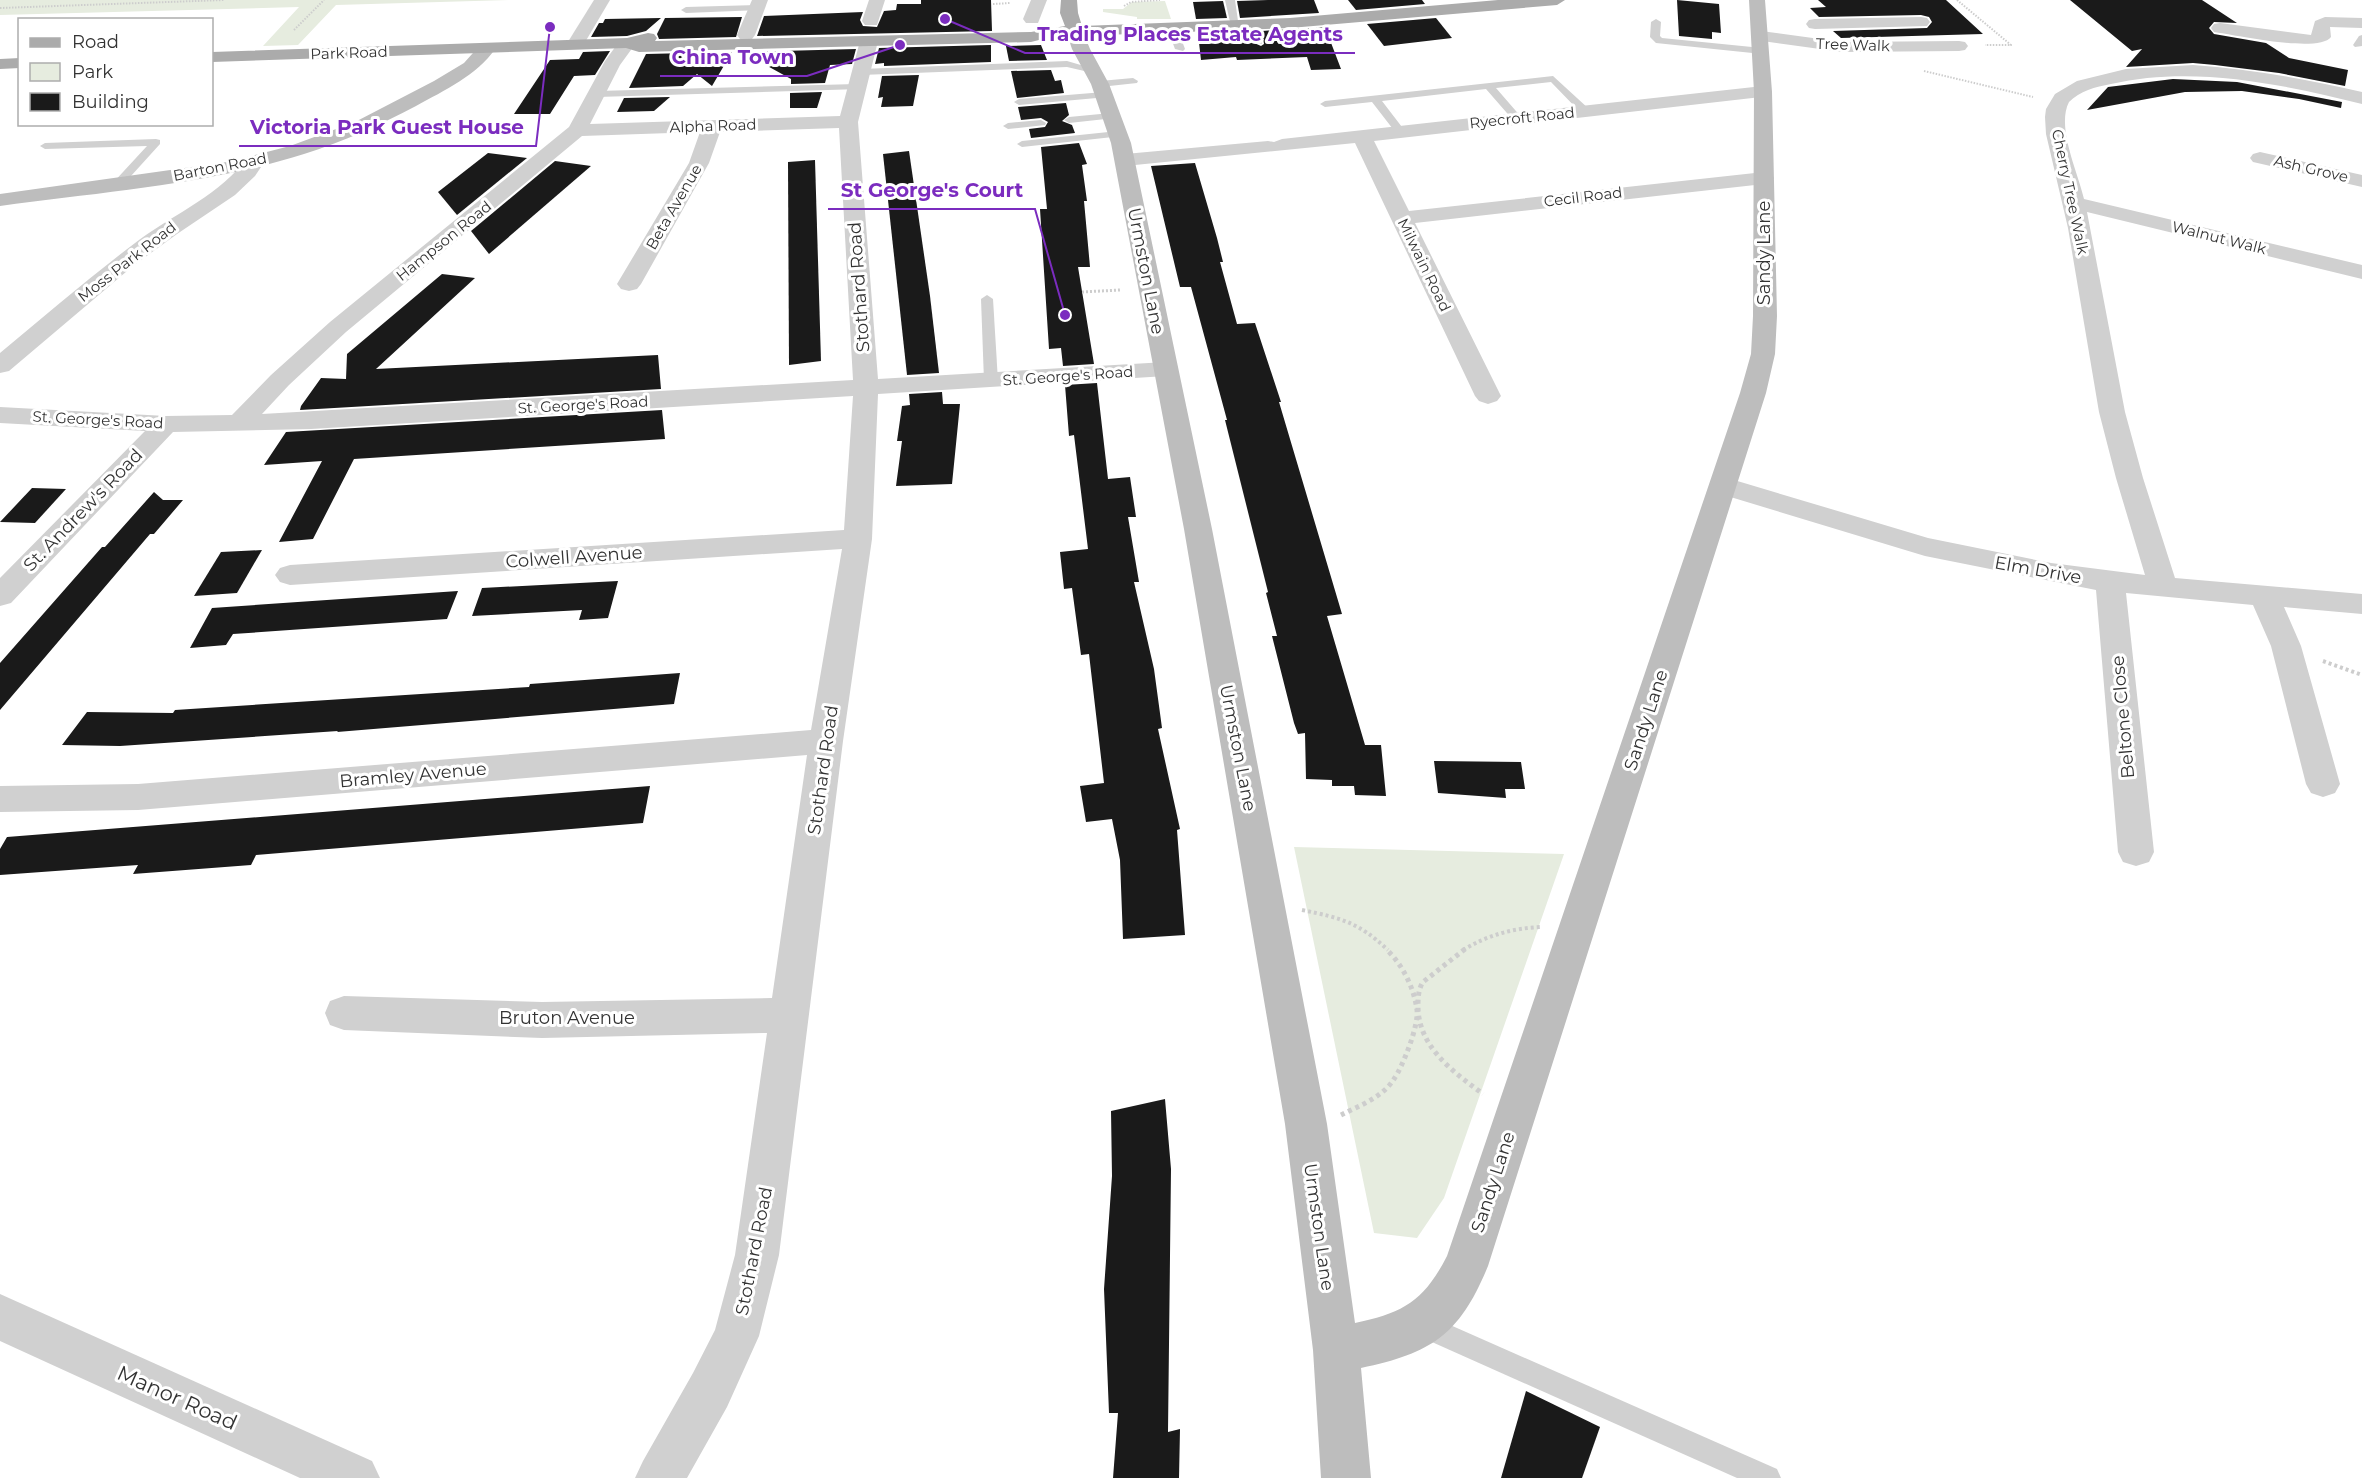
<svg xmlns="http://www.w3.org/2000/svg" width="2362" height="1478" viewBox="0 0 2362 1478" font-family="Montserrat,sans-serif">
  <rect width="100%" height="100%" fill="#fff"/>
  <g fill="#e6ecdf">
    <path d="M0 0H509L336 5 298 45 263 46 299 7 0 15Z"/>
    <path d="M1165 1 1171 19H1137V17L1103 12V9H1123L1132 2Z"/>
    <path d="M1294 847 1564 854 1444 1198 1417 1238 1374 1233Z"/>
  </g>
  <g fill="#1a1a1a">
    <path d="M921 0H991L992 31 757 36 764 16 863 12 860 20 863 26 877 27 884 11 896 10 897 4H921Z"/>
    <path d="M1268 0H1314L1319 13 1240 18 1237 1Z"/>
    <path d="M1348 0H1422L1425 4 1356 10Z"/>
    <path d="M1677 0 1719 4 1721 33 1712 32V39L1679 36Z"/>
    <path d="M1818 0H1946L1983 34 1841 38 1833 31 1927 28 1932 22 1929 17 1921 15 1819 17 1810 8 1826 7Z"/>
    <path d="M2070 0H2202L2237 23 2214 22 2209 28 2214 34 2266 43 2289 58 2348 70 2345 86 2279 73 2215 65 2193 63 2126 67 2142 49 2132 51Z"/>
    <path d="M1223 1 1227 18 1196 19 1193 2Z"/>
    <path d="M742 17 736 37 659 39 657 34 665 18Z"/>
    <path d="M661 18 646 31 627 36 591 37 599 23H603L605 19Z"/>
    <path d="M1436 18 1452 38 1384 46 1367 24Z"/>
    <path d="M1325 27 1341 69 1311 70 1307 57 1237 60 1236 57 1201 60 1198 34 1250 32 1252 42 1261 46 1264 44 1262 31Z"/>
    <path d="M991 45V62L884 66V63L875 64 879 48Z"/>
    <path d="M1041 45 1047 60 1009 61 1006 46Z"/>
    <path d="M856 49 852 64 830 65 825 83 791 84V79L742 52Z"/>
    <path d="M610 51 595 75 574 76 550 114H514L550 60 579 59 583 52Z"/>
    <path d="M732 52 712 86 697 74 683 86 629 88 646 54Z"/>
    <path d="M1051 70 1055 81 1061 80 1064 93 1017 98 1011 71Z"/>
    <path d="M919 75 913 106 881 107 883 97 878 98 882 76Z"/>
    <path d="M2173 79 2237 82 2342 102 2341 108 2299 99 2242 91 2185 92 2087 110 2108 87Z"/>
    <path d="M822 92 817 108H790V93Z"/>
    <path d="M670 97 654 111 617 112 624 98Z"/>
    <path d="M1066 103 1069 115 1062 121 1072 125 1075 133 1031 138 1029 129 1045 127 1048 122 1041 118 1021 120 1018 107Z"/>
    <path d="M1079 143 1087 164 1082 165 1087 201H1084L1090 267H1078L1094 364 1063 366 1061 348 1049 349 1040 209H1047L1041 147Z"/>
    <path d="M909 151 930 296 939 373 907 375 883 154Z"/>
    <path d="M488 153 527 158 457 215 438 192Z"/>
    <path d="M815 160 821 361 789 365 788 162Z"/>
    <path d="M555 161 591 166 489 254 471 231Z"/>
    <path d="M1195 163 1217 238 1223 262H1220L1237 324 1255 323 1281 402H1279L1342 614 1327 616 1365 745H1381L1386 796 1355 795 1354 786H1332V780L1306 779 1305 733 1298 734 1294 723 1272 636H1277L1266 593 1268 592 1225 420H1227L1191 287H1180L1151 166Z"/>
    <path d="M442 274 475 278 376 369 658 355 661 389 300 410 301 406 321 378 346 379 347 354Z"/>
    <path d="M1097 383 1108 479 1130 477 1136 517H1128L1139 582H1134L1154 669 1162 728 1158 729 1180 829 1177 830 1185 935 1123 939 1120 860 1112 819 1086 822 1080 786 1104 783 1089 654 1081 655 1072 588 1064 589 1060 552 1088 549 1074 435 1069 436 1065 385Z"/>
    <path d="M942 392 943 404H960L952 484 896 486 902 441H897L902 406 910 405 909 394Z"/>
    <path d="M662 410 665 439 354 459 313 539 279 542 322 461 264 465 286 432Z"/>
    <path d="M32 488 66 489 35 523 0 522Z"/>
    <path d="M154 492 163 500H183L154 534H150L0 710V663L102 547H105Z"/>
    <path d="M262 550 237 593 194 596 221 552Z"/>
    <path d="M618 581 608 618 579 620 582 610 472 616 482 588Z"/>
    <path d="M458 591 447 619 233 634 226 645 190 648 212 608Z"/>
    <path d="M680 673 674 704 337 732 338 731 120 746 62 745 87 712 173 713 175 710 529 687 530 684Z"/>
    <path d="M1434 761 1521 762 1525 789H1505L1506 798 1438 793Z"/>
    <path d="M650 786 643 823 256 855 251 865 133 874 138 865 0 875V849L7 837Z"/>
    <path d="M1165 1099 1171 1169 1168 1432 1180 1429 1179 1478H1113L1118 1413H1109L1104 1289 1112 1176 1111 1111Z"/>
    <path d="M1526 1391 1600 1427 1582 1478H1501Z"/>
  </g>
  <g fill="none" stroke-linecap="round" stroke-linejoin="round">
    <g stroke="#cdcdcd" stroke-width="2" stroke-dasharray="1.5 1.5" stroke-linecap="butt">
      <path d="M1957 0 2011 45H1985"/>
      <path d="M993 4 1010 3"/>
      <path d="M1124 6 1131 2 1160 0"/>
      <path d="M0 8 224 0"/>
      <path d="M294 30 324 0"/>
      <path d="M1924 71 2033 97"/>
    </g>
    <path stroke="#cdcdcd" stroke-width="3" stroke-dasharray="2 2" stroke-linecap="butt" d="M1082 292 1120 290"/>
    <g stroke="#cdcdcd" stroke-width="4" stroke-dasharray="3 3" stroke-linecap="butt">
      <path d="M2323 661 2362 675"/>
      <path d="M1302 910C1341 918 1358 922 1388 950"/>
      <path d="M1463 950C1488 935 1513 928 1542 927"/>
    </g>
    <g stroke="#cdcdcd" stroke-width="5" stroke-dasharray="4 4" stroke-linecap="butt">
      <path d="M1465 949 1423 982C1419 988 1418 996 1418 1004 1417 1046 1452 1071 1483 1094"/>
      <path d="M1341 1115C1359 1106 1383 1097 1394 1079 1403 1066 1419 1025 1417 1010 1414 987 1402 964 1386 949"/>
    </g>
    <g fill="#d0d0d0" fill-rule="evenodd">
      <path d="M1225 0H1235L1239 28 1231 26Z"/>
      <path d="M757 5 760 6V10L686 13 681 10 686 7Z"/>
      <path d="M1656 19 1661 22 1660 36 1662 38 1762 48 1767 51 1762 54 1656 43 1650 37 1651 22Z"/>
      <path d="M1251 23 1259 25 1262 44 1254 42Z"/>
      <path d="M1169 26 1177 28 1185 49 1183 51 1175 49 1167 28Z"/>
      <path d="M2362 35V46L2355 47 2353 45 2359 36Z"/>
      <path d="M1067 61 1098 70 1093 73 1067 67 861 75 856 72 861 69Z"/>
      <path d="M1553 76 1589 109V113H1581L1551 82 1496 88 1522 118 1517 121 1513 120 1486 89 1382 101 1405 131 1400 134 1396 133 1372 102 1325 107 1320 104 1325 101Z"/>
      <path d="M1133 78 1138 81 1137 83 1100 87 1095 84 1100 81Z"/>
      <path d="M857 84 862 87 861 89 597 97 592 94 597 91Z"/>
      <path d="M1104 92 1109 95 1108 97 1019 105 1014 102 1019 99Z"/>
      <path d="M1111 113 1116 116 1115 118 1069 123 1064 120 1069 117Z"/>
      <path d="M1041 120 1046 123 1045 125 1008 129 1003 126 1008 123Z"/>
      <path d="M1118 131 1122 132V136L1022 147 1017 144 1022 141Z"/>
      <path d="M156 139 160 140V144L121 187 117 188 111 185 147 146 45 149 40 146 45 143Z"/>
      <path d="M987 295 993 299 998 381 991 385 984 381 981 299Z"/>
      <path d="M1423 1313 1777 1469 1781 1478H1737L1414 1334 1411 1325 1414 1316Z"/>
    </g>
    <g fill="#d0d0d0" fill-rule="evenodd">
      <path d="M594 0H610L581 49H569L566 45Z"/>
      <path d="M752 0H768L755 35 752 39H740L737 35Z"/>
      <path d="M869 0H885L877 25H865L862 21Z"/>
      <path d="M1031 0H1047L1038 23H1026L1023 19Z"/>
      <path d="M1921 17 1927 18 1930 22 1927 26 1815 29 1809 28 1806 24 1809 20 1815 19Z"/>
      <path d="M2325 17 2362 18V28L2330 27 2331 37C2319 53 2241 36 2220 33L2214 32 2211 28 2214 24 2220 23 2311 35 2315 21Z"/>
      <path d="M1761 31 1842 42 1959 41 1965 42 1968 46 1965 50 1959 51 1842 52 1755 40 1752 36 1755 32Z"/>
      <path d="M869 36 875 37 878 41 858 122 878 379 1166 362 1175 364 1178 369 1175 374 1166 376 878 394 872 539 843 741 779 1255 759 1336 727 1407 687 1478H635L643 1461 693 1373 715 1330 735 1255 767 1033 542 1038 344 1030 330 1025 325 1013 330 1001 344 996 542 1002 772 998 807 755 138 810 0 812V786L138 784 811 730 842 549 290 585 280 582 275 575 280 568 290 565 844 530 853 396 311 429 173 432 11 603 0 606V578L145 431 0 423V407L166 416 232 415 271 375 330 322 569 127 605 61 621 39H633L636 43 620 65 590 124 840 116 860 41 863 37ZM839 128 853 380 262 414 289 385 346 332 582 136 700 132 689 163 617 284 621 289 629 291 637 289 641 284 709 163 720 132Z"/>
      <path d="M2193 65C2251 69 2306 79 2362 92V104C2281 84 2193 65 2111 84 2095 87 2080 91 2069 102 2056 127 2078 172 2084 199L2362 265V279L2087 212 2125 412 2143 478 2175 578 2362 594V614L2284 607 2301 646 2340 784 2335 793 2323 797 2311 793 2306 784 2271 646 2253 605 2126 593 2154 852 2149 862 2136 866 2123 862 2118 852 2096 590 1925 556 1714 492 1710 486 1714 480 1724 477 1928 538 2051 563 2145 575 2116 478 2099 412 2068 228 2046 134 2045 117 2046 109 2055 94 2077 81 2126 69Z"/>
      <path d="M1763 86 1770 88 1772 92 1770 96 1374 141 1409 211 1764 172 1771 174 1774 178 1771 182 1764 184 1415 223 1501 396 1497 401 1488 404 1479 401 1475 396 1355 143 1125 166 1118 164 1115 160 1118 156 1125 154 1268 141 1274 142 1282 139Z"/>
      <path d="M2260 152 2362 175V187L2253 162 2250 158 2253 154Z"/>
      <path d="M255 155 262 157 265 161 255 176 235 195 177 234 133 266 9 371 0 373V353C46 315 91 276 139 240 176 213 221 194 248 157Z"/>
      <path d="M0 1294 372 1461 380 1478H300L0 1341Z"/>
    </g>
    <g fill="#bdbdbd" fill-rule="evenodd">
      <path d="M1749 0H1765L1772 92 1777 316 1775 354 1766 393 1488 1266C1460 1334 1433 1353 1361 1368L1371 1478H1321L1313 1350 1285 1124 1184 529 1111 143 1091 84 1072 49 1066 31 1069 27H1081L1090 49 1109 84 1131 143 1212 529 1327 1124 1355 1323C1403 1313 1424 1301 1447 1256L1740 393 1751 354 1753 316 1754 92Z"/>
      <path d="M487 43 493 44 496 48C476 76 445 90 416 106 380 125 343 142 304 154 206 185 101 192 0 206V194L227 162 290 146 355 122 434 81 464 63 481 44Z"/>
    </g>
    <g fill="#ababab" fill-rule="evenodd">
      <path d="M1061 0H1077L1078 13 1082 26 1290 18 1498 0H1565L1557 5 1290 28 1051 37 1031 42 639 52 626 48 212 62V52L627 38 648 33 654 34 657 38 655 41 1031 32 1065 26 1060 13Z"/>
      <path d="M20 58V68L0 69V59Z"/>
    </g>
  </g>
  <g text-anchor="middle" stroke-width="6" stroke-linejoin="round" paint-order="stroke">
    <g font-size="15" fill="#333" stroke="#fff">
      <text transform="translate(1853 45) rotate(2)" y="5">Tree Walk</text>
      <text transform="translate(349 53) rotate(-2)" y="5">Park Road</text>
      <text transform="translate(1522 118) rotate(-6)" y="5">Ryecroft Road</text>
      <text transform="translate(713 126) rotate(-2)" y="5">Alpha Road</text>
      <text transform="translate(220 167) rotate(-11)" y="5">Barton Road</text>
      <text transform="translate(2311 169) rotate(13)" y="5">Ash Grove</text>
      <text transform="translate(2070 192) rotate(78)" y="5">Cherry Tree Walk</text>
      <text transform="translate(1583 197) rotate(-7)" y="5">Cecil Road</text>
      <text transform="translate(674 207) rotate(-60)" y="5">Beta Avenue</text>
      <text transform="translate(2219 238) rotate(14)" y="5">Walnut Walk</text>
      <text transform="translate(444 241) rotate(-39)" y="5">Hampson Road</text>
      <text transform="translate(127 262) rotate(-38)" y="5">Moss Park Road</text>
      <text transform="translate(1424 265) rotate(64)" y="5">Milwain Road</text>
      <text transform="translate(1068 376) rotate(-4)" y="5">St. George's Road</text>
      <text transform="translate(583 405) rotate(-3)" y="5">St. George's Road</text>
      <text transform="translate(98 420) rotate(3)" y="5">St. George's Road</text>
    </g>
    <g font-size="18" fill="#333" stroke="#fff">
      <text transform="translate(1764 253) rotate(-90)" y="6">Sandy Lane</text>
      <text transform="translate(1146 271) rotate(79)" y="6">Urmston Lane</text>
      <text transform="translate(859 287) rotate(-94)" y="6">Stothard Road</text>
      <text transform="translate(83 510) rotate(-46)" y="6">St. Andrew's Road</text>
      <text transform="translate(574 557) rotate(-4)" y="6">Colwell Avenue</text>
      <text transform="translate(2038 570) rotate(10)" y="6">Elm Drive</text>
      <text transform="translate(2123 717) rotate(-95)" y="6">Beltone Close</text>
      <text transform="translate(1646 720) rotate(-72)" y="6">Sandy Lane</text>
      <text transform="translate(1238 748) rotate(79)" y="6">Urmston Lane</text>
      <text transform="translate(823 770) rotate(-82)" y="6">Stothard Road</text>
      <text transform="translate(413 775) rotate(-5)" y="6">Bramley Avenue</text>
      <text x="567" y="1024">Bruton Avenue</text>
      <text transform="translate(1493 1182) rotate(-72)" y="6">Sandy Lane</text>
      <text transform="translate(1319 1227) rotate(82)" y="6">Urmston Lane</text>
      <text transform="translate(754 1251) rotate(-79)" y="6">Stothard Road</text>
    </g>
    <g font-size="21" fill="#333" stroke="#fff">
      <text transform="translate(177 1398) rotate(24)" y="7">Manor Road</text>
    </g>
  </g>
  <path fill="none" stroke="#7b2cbf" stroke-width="2" d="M945 19L1025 53H1355M900 45L807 76H660M550 27L536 146H239M1065 315L1035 209H828"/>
  <g fill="#7b2cbf" stroke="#fff" stroke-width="2">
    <circle cx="945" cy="19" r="6"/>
    <circle cx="900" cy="45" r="6"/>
    <circle cx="550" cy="27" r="6"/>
    <circle cx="1065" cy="315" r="6"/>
  </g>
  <g font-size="20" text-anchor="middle" font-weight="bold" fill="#7b2cbf" stroke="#fff" stroke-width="6" stroke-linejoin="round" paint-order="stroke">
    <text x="1190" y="41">Trading Places Estate Agents</text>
    <text x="733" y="64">China Town</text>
    <text x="387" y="134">Victoria Park Guest House</text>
    <text x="932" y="197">St George's Court</text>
  </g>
  <rect x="18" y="18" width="195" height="108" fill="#ffffff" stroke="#adadad" stroke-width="1.5"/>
  <rect x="30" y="38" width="30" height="9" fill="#ababab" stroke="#adadad" stroke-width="1.5"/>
  <text x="72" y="48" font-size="18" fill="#333333">Road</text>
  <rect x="30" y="63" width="30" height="18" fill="#e6ecdf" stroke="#adadad" stroke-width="1.5"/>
  <text x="72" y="78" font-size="18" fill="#333333">Park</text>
  <rect x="30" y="93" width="30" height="18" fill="#1a1a1a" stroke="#adadad" stroke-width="1.5"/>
  <text x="72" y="108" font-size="18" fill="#333333">Building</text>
</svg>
